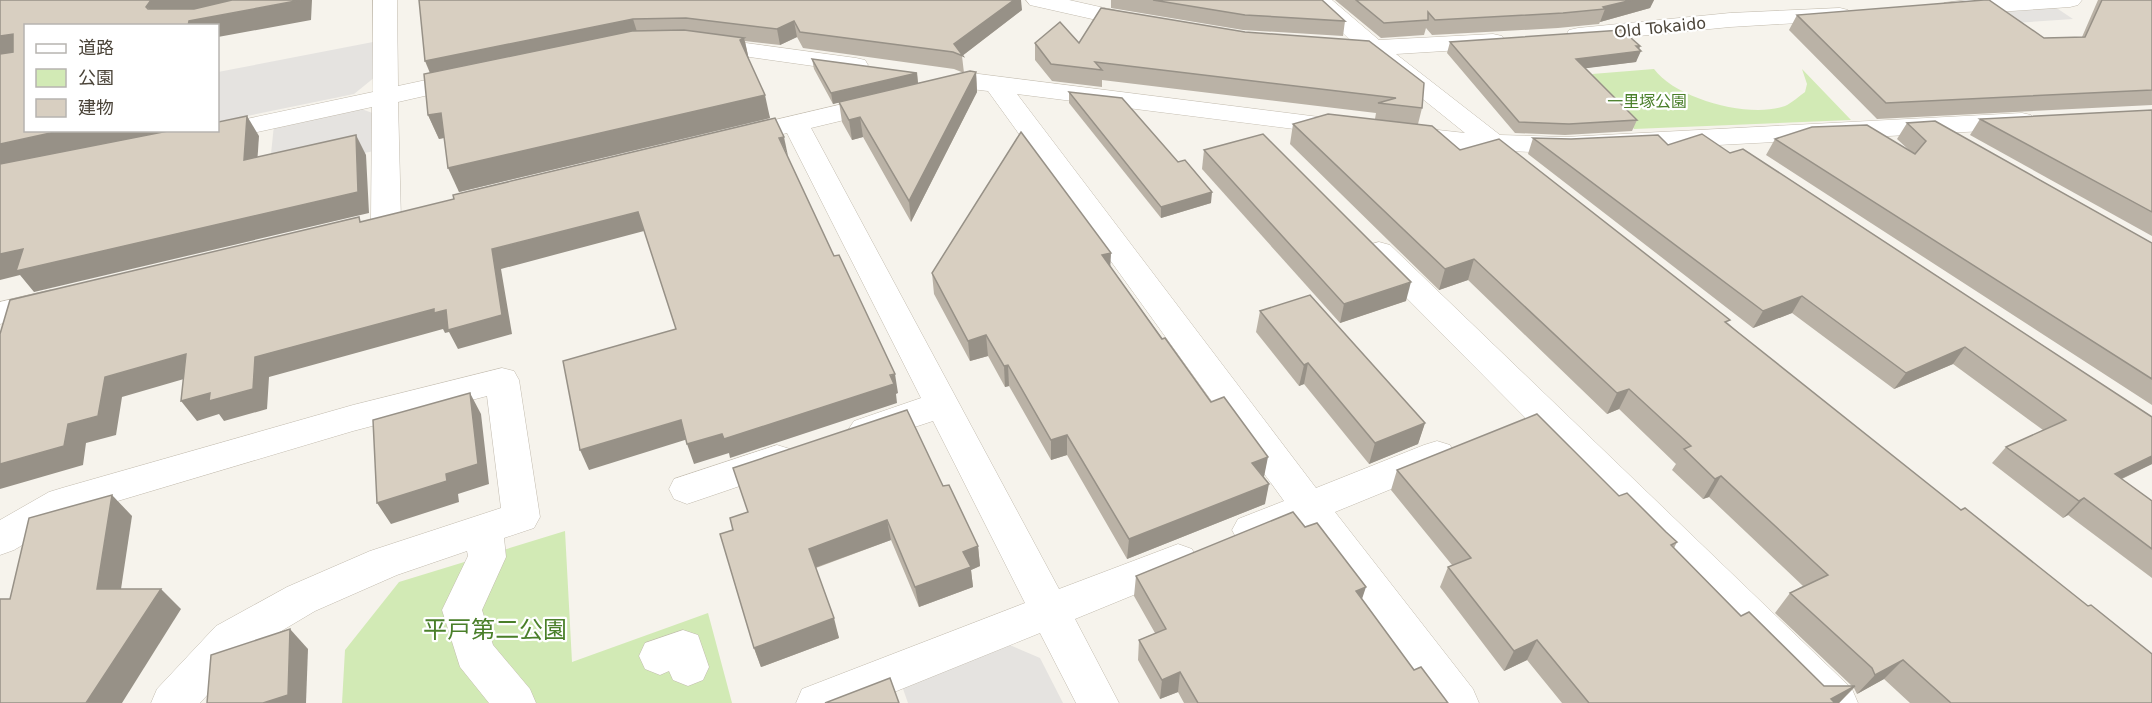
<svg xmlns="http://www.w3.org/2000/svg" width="2152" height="703" viewBox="0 0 2152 703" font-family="'DejaVu Sans','Noto Sans JP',sans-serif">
  <rect width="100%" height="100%" fill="#f6f3ec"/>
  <g fill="#d2eab5">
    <path d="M1654 69C1676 99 1750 119 1785 106 1792 103 1799 96 1805 92L1807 84 1802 69 1851 120 1634 129 1592 74Z"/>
    <path d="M565 531 572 662 708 613 732 703H342L345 650 399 582Z"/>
  </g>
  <g fill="#e5e3e0">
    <path d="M2052 5 2073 19 1958 27 1939 13Z"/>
    <path d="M373 42 375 77 354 94 218 122V72Z"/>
    <path d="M359 108 375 114 374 151 269 173 274 125Z"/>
    <path d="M1005 643 1040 658 1063 703H908L902 686Z"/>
  </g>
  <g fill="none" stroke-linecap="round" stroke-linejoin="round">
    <g stroke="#c2bbae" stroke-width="1">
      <g id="minor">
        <path d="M373 0H397L398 86 468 71 477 74 481 79 477 84 398 102 401 221 396 228 386 230 376 228 371 221 372 107 207 143 197 141 194 135 197 130H218V125L373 92Z"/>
        <path d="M1026 0H1069L1149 18 1153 23 1149 28 1141 30 1030 5Z"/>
        <path d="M1306 0H1332L1379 40 1493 34 1502 36 1505 41 1502 46 1493 48 1396 54 1500 135 1565 137 2022 113 2031 115 2035 121 2031 127 2022 129 1565 153 1504 151 1496 153 1402 142 1393 140 1389 134 1393 128 1402 126 1465 133 1368 55 1356 53 1353 48 1355 44Z"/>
        <path d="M1967 0H2082L2078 5 2070 7 1952 15 1944 13 1940 8 1944 3Z"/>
        <path d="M1840 8 1848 10 1852 15 1848 20 1730 27 1578 42 1569 40 1566 35 1569 30 1578 28 1730 13Z"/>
        <path d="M702 37 856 58 865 60 868 65 865 70 856 72 693 49 690 44 693 39Z"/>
        <path d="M971 73 1351 121 1355 127 1351 133 1342 135 1017 94 1316 488 1424 445 1437 441 1450 445 1455 455 1450 465 1335 512 1473 689 1479 703H1433L1302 526 1251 546 1238 541 1232 530 1238 519 1284 501 988 91 971 89 933 98 924 95 920 90 924 85Z"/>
        <path d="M885 94 894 96 898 102 894 108 811 128 1059 589 1178 544 1192 549 1197 560 1192 571 1075 619 1119 703H1076L1040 633 867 703H796L802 689 1025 603 933 421 866 443 854 439 848 430 854 421 921 398 787 133 734 146 724 144 721 138 724 132Z"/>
        <path d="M1379 242 1390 245 1852 689 1858 703H1808L1368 259 1364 252 1368 245Z"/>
        <path d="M51 290 62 293 67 301 62 309 0 324V302Z"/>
        <path d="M502 368 514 371 519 380 540 517 534 528 504 538 506 557 482 610 493 645 530 689 536 703H489L460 667 442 610 468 556 467 551 397 575 315 611 246 652 200 703H151L157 689 216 626 287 587 370 551 501 508 487 396 353 431 74 514 14 550 0 555V520L49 492 62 488 353 405Z"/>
        <path d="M777 445 790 449 795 459 790 469 687 504 674 499 669 489 674 479Z"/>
        <path d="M683 630 698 635 709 667 703 680 688 686 673 680 669 671 660 675 645 669 639 656 645 643Z"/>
      </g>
    </g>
    <use href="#minor" fill="#fff" fill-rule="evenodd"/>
  </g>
  <g fill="#bab2a6">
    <path d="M419 0 1022 10 962 56 964 73 954 69 803 48 797 37 780 45 745 41 749 60 770 118 459 192 444 138 439 139 428 115 430 72Z"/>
    <path d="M1111 0H1322L1345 21 1343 36 1243 30 1111 8Z"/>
    <path d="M1335 0H1654L1650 8 1600 22 1599 24 1558 28 1432 35 1426 28 1424 35 1381 38Z"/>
    <path d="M2098 0H2152V105L1877 119 1789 30 1797 15 2044 38 2082 37Z"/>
    <path d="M1245 32 1422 108 1418 124 1460 150 1728 323 2152 703H1910L1884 679 1857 694 1854 688 1839 703H1562L1527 660 1504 671 1440 587 1448 567 1452 565 1391 490 1397 470 1619 496 1677 542 1674 548 1741 616 1824 686H1852L1775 613 1790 593 1803 586 1709 497 1703 499 1672 470 1676 464 1619 409 1607 414 1468 280 1439 290 1290 144 1293 124 1375 119 1376 113 1102 80V87L1052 81 1035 60V43H1079Z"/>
    <path d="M1450 42 1640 46 1636 62 1585 68 1637 120 1632 131 1565 135 1515 133 1447 53Z"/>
    <path d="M812 59 917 73 918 83 976 72 977 92 911 222 863 137 852 140 842 122 839 102 833 104 814 69Z"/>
    <path d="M1069 92 1178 162 1211 203 1161 218 1069 103Z"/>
    <path d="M2152 110V236L1970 135 1980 119Z"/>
    <path d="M1907 123 2152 243V405L1766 155 1775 139 1910 151 1897 139Z"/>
    <path d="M1533 138 1668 145 2152 464 2122 479 2152 501V578L2068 515 2063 518 1992 463 2006 447 2043 430 1953 364 1894 389 1792 313 1753 328 1528 154Z"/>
    <path d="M1204 150 1406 301 1340 323 1202 169Z"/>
    <path d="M1111 268 1264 477 1265 504 1127 559 1067 455 1051 460 1009 386 1005 387 988 356 970 361 934 294 932 273Z"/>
    <path d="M1260 311 1425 423 1418 444 1369 464 1304 384 1299 386 1256 332Z"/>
    <path d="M943 486 978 546 980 566 971 570 973 587 919 607 891 540 816 568 839 638 761 667 754 648 720 534Z"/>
    <path d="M1136 576 1362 599 1414 670 1448 703H1184L1178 692 1160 699 1138 660 1139 640 1155 633 1134 596Z"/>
  </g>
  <g fill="#979187">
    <path d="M151 0H245L164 19 146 7Z"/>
    <path d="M301 0H312L311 20 218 37V26H188L189 21Z"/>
    <path d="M1014 0H1021L1022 10 962 56 954 44Z"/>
    <path d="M1632 0H1654L1650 8 1600 22 1605 9 1603 7Z"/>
    <path d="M633 19 638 35 432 78 425 61Z"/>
    <path d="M794 21 797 37 780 45 777 29Z"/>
    <path d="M13 34 26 51 0 59V36Z"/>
    <path d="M744 38 749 60 740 40Z"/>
    <path d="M1640 46 1638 51H1641L1636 62 1572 70 1576 59Z"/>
    <path d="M976 72 977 92 911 222 909 201Z"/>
    <path d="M917 73 918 84 833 104 831 93Z"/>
    <path d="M765 95 770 118 459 192 448 168Z"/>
    <path d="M441 113 452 136 439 139 428 115Z"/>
    <path d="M247 116 259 136 256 180 244 160Z"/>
    <path d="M860 117 863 137 852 140 849 120Z"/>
    <path d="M64 130H175L0 168V144Z"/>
    <path d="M356 135 366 155 369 213 34 292 20 275 0 280V254Z"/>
    <path d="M784 137 788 156 779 138Z"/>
    <path d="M1212 192 1211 203 1161 218V207Z"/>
    <path d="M638 212 644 231 501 269 512 334 458 349 449 332 445 333 443 329 269 377 267 409 224 421 219 414 197 421 181 401 255 357 492 249Z"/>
    <path d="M1111 253 1110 273 1102 255Z"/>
    <path d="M1474 259 1468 280 1439 290 1445 269Z"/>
    <path d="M1411 282 1406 301 1340 323 1344 304Z"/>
    <path d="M1802 296 1792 313 1753 328 1763 311Z"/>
    <path d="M986 335 988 356 970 361 968 341Z"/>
    <path d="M1965 347 1953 364 1894 389 1906 373Z"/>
    <path d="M186 354 201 374 122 397 116 435 86 443 83 465 0 489V464L68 424 105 377Z"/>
    <path d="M1308 363 1304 384 1299 386 1304 365Z"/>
    <path d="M1008 365 1009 386 1005 387 1004 366Z"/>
    <path d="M895 374 898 393 896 394 897 403 730 458 729 453 694 464 687 444Z"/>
    <path d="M1629 389 1619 409 1607 414 1617 393Z"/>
    <path d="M470 393 481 414 489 484 458 494 459 502 391 524 377 503 446 474Z"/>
    <path d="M681 420 688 439 589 470 580 450Z"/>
    <path d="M1425 423 1418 444 1369 464 1375 443Z"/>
    <path d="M1067 435V455L1051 460V440Z"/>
    <path d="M2152 456V464L2098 490 2115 474Z"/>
    <path d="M1268 457 1264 477 1252 463Z"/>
    <path d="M1721 476 1709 497 1703 499 1715 479Z"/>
    <path d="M1269 484 1265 504 1127 559 1129 539Z"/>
    <path d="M112 495 132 516 118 609 97 589Z"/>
    <path d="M2084 498 2068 515 2063 518 2079 501Z"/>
    <path d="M887 520 891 540 814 568 809 549Z"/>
    <path d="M978 546 980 566 971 570 973 587 919 607 915 587 963 552Z"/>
    <path d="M1366 587 1359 608 1356 591Z"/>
    <path d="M161 589 181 609 122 703H86Z"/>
    <path d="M834 618 839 638 761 667 754 648Z"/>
    <path d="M290 629 308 649 306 703H263Z"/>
    <path d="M1537 640 1527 660 1504 671 1514 651Z"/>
    <path d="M1903 660 1884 679 1857 694 1875 675Z"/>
    <path d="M1180 672 1178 692 1160 699 1162 680Z"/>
    <path d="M1855 686 1839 703H1828L1831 699Z"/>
  </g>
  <g fill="#d8cfc1" stroke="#979187" stroke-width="1.5">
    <path d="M0 0H151L146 7 148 9H194L232 0H301L189 21 188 26H26V130H64L0 144V54L13 52V34L0 36Z"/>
    <path d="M419 0H1014L954 44 963 56 953 52 800 32 794 21 777 29 686 18 633 19 425 61Z"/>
    <path d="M1153 0H1322L1345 21 1245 15Z"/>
    <path d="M1356 0H1632L1603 7 1605 9 1563 13 1435 20 1428 12V20L1384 23Z"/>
    <path d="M1984 0H1989L2044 38 2085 37 2102 0H2152V90L1886 103 1797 15Z"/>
    <path d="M1101 8 1245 32 1369 41 1424 83 1422 108 1378 103 1396 98 1095 62 1102 70 1051 64 1035 43 1060 22 1079 43Z"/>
    <path d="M684 30 744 38 740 40 765 95 448 168 441 113 428 115 424 74 632 31Z"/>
    <path d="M1622 30 1640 46H1636L1641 51 1576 59 1637 120 1569 124 1519 122 1450 42Z"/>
    <path d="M812 59 917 73 831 93Z"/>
    <path d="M970 71 976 72 909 201 860 117 849 120 839 102Z"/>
    <path d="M1069 92 1122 98 1178 162 1185 160 1212 192 1161 207Z"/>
    <path d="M2152 110V212L1980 119Z"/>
    <path d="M1328 114 1432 126 1460 150 1499 139 1730 320 1725 322 1961 510 1965 508 2088 606 2091 605 2152 654V703H1951L1903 660 1875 675 1872 668 1790 593 1828 575 1721 476 1715 479 1684 449 1691 446 1629 389 1617 393 1474 259 1445 269 1293 124Z"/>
    <path d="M247 116 244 160 356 135 358 192 16 271 23 249 0 254V164L173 130H218V122Z"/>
    <path d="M775 118 784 137 779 138 834 256 839 255 895 374 890 375 894 384 724 439 722 434 687 444 681 420 580 450 563 361 676 329 638 212 492 249 502 315 448 330 446 310 434 313V309L255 357 253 389 209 401 210 393 181 401 186 354 105 377 98 416 68 424 64 446 0 464V334L10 300 359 217 360 222 454 199 453 195Z"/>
    <path d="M1935 121 2152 243V379L1775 139 1812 127 1867 125 1915 154 1926 141 1907 123Z"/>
    <path d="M1021 132 1111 253 1102 255 1162 339 1165 338 1211 402 1224 397 1268 457 1252 463 1269 484 1129 539 1067 435 1051 440 1008 365 1004 366 986 335 968 341 932 273Z"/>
    <path d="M1263 134 1411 282 1344 304 1204 150Z"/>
    <path d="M1702 134 1730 153 1743 149 2152 417V456L2115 474 2152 501V549L2084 498 2079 501 2006 447 2066 420 1965 347 1906 373 1802 296 1763 311 1533 138 1571 139 1658 135 1668 145Z"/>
    <path d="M1310 295 1425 423 1375 443 1308 363 1304 365 1260 311Z"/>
    <path d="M470 393 478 464 446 474 447 481 377 503 373 420Z"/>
    <path d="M907 410 943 486 949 485 978 546 963 552 971 567 915 587 887 520 809 549 834 618 754 648 720 534 733 530 730 518 748 512 733 468Z"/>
    <path d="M1537 414 1619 496 1627 493 1666 532 1677 542 1671 545 1741 616 1749 612 1824 686H1855L1831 699 1835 703H1589L1537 640 1514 651 1448 567 1471 558 1397 470Z"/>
    <path d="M112 495 97 589H161L86 703H0V599H10L29 518Z"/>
    <path d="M1293 512 1305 527 1317 523 1366 587 1356 591 1414 670 1421 667 1448 703H1198L1180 672 1162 680 1139 640 1166 629 1136 576Z"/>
    <path d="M290 629 288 695 263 703H207L211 655Z"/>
    <path d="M890 678 899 703H825Z"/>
  </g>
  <g text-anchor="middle" stroke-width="4.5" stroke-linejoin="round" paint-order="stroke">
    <g font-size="16" fill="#4b4439" stroke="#fff">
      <text transform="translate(1660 27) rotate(-6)" y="6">Old Tokaido</text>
    </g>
    <g font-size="16" fill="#4a7f2a" stroke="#fff">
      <text x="1647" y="107">一里塚公園</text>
    </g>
    <g font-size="24" fill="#4a7f2a" stroke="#fff">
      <text x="495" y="638">平戸第二公園</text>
    </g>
  </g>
  <rect x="24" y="24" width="195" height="108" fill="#ffffff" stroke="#b7b4b0" stroke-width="1.5"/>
  <rect x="36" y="44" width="30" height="9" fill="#ffffff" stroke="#b7b4b0" stroke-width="1.5"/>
  <text x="78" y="54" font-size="18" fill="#4b4439">道路</text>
  <rect x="36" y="69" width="30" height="18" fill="#d2eab5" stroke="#b7b4b0" stroke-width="1.5"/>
  <text x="78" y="84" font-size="18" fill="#4b4439">公園</text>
  <rect x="36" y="99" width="30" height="18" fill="#d8cfc1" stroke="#b7b4b0" stroke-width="1.5"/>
  <text x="78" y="114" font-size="18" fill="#4b4439">建物</text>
</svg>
